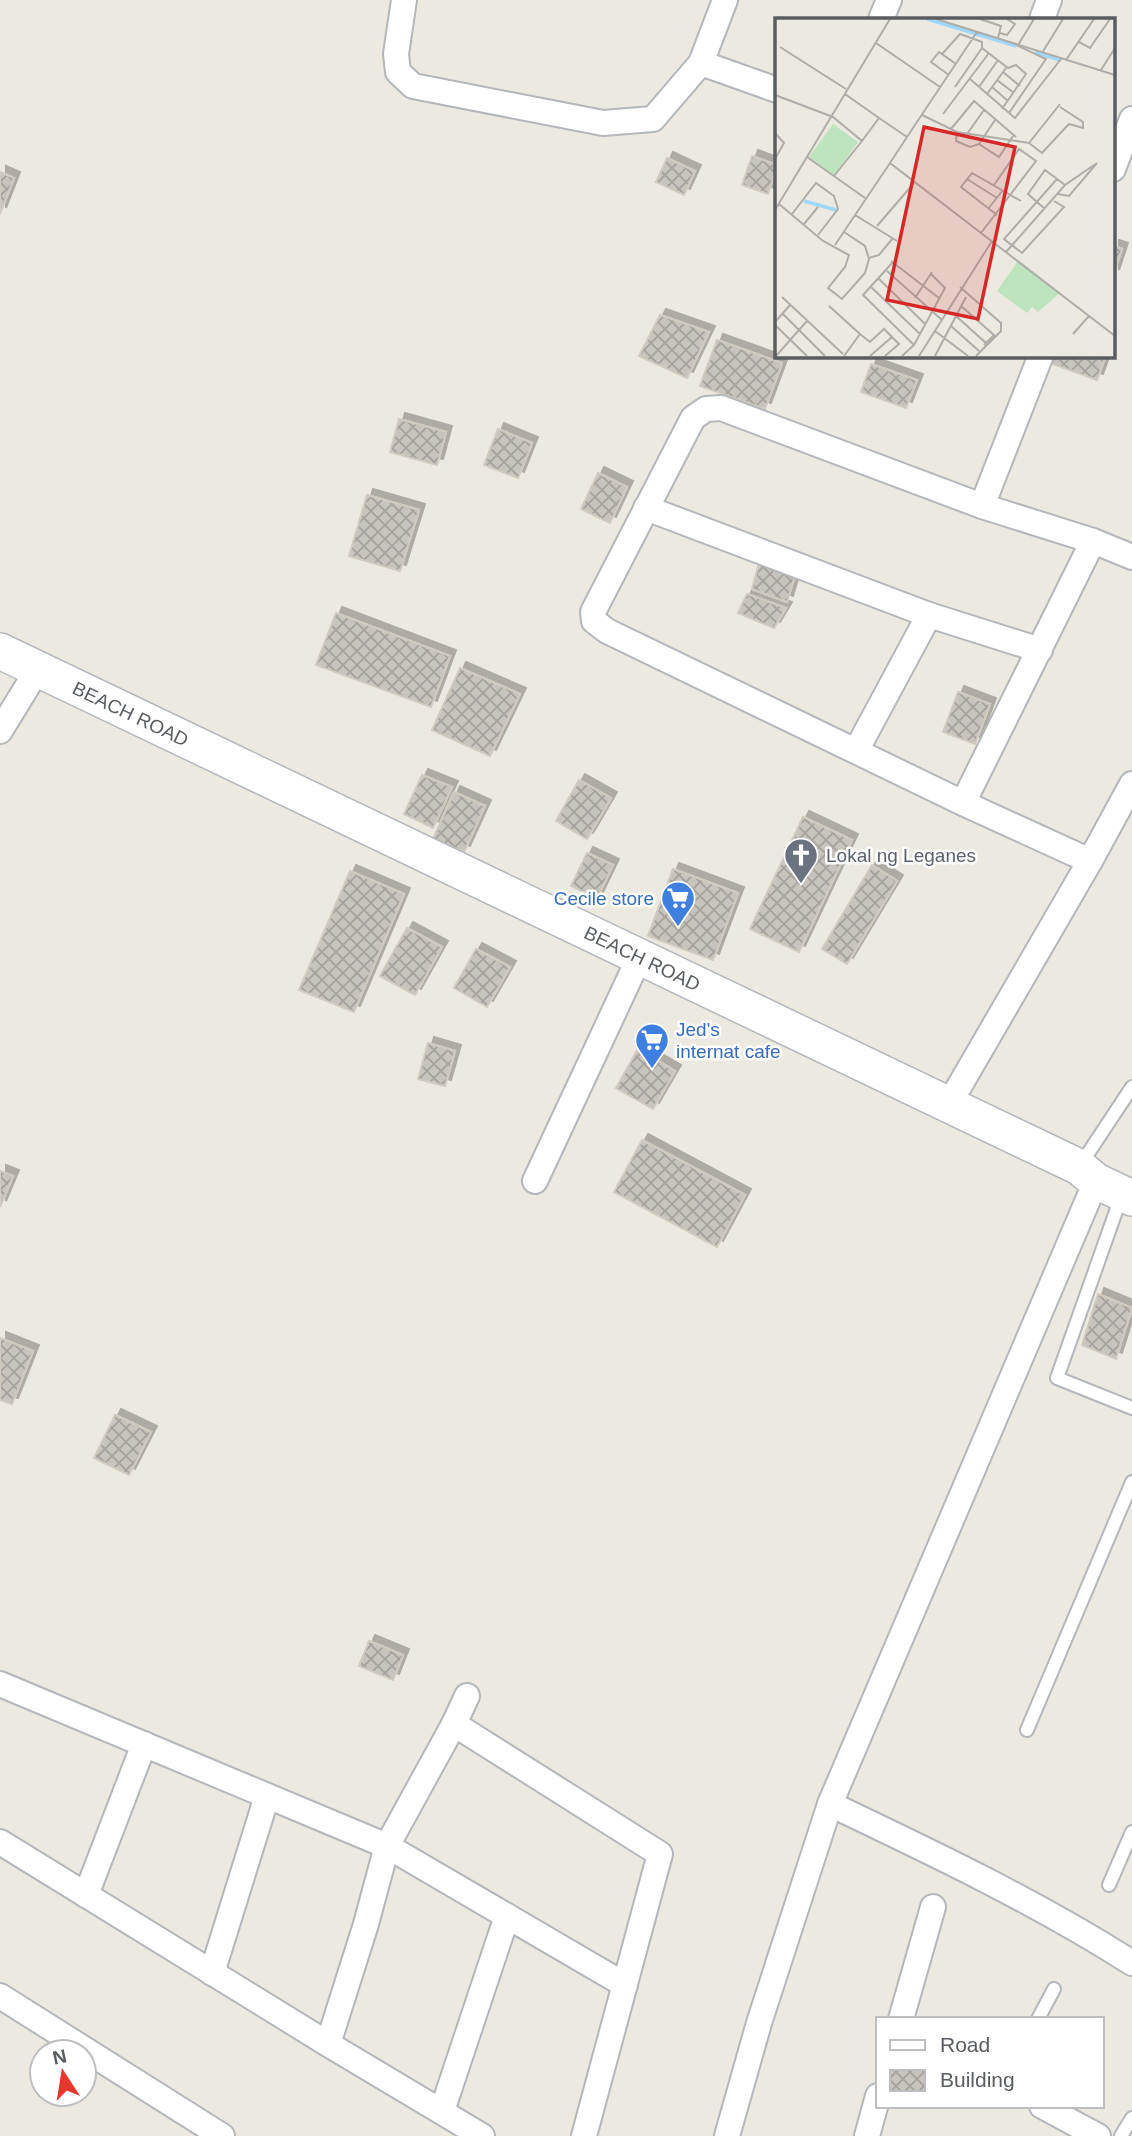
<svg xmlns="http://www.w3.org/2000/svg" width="1132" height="2136" viewBox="0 0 1132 2136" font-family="Helvetica,sans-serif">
  <defs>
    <pattern id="building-cross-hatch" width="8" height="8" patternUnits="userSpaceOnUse" patternTransform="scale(1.75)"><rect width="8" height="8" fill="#c7c4be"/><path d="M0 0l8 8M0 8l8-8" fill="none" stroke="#a5a29e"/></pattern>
    <filter id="shadow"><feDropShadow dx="6" dy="-6" stdDeviation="0" flood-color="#0004"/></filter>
  </defs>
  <rect width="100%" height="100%" fill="#ece9e0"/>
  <g fill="url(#building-cross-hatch)" stroke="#d0cabf" stroke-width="2" filter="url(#shadow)">
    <path d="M752 156 777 165 768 194 742 185Z"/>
    <path d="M667 158 695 171 684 195 656 182Z"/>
    <path d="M0 172 14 178 0 214Z"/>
    <path d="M1113 246 1122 249 1113 276Z"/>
    <path d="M660 315 709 332 687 378 639 356Z"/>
    <path d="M717 340 782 363 765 409 700 386Z"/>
    <path d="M1049 355H1106L1097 380 1047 362Z"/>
    <path d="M871 364 917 380 906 408 861 392Z"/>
    <path d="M399 419 446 432 437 465 390 452Z"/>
    <path d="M498 429 532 443 518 478 484 465Z"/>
    <path d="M598 473 627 487 610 523 581 509Z"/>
    <path d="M367 495 419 510 400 571 349 556Z"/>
    <path d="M759 563 795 575 787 602 752 589Z"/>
    <path d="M747 594 786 608 774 628 738 613Z"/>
    <path d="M336 613 450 656 431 707 316 665Z"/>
    <path d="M460 668 520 694 490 756 432 730Z"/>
    <path d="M958 692 990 704 975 744 943 732Z"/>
    <path d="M422 775 452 787 433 828 404 814Z"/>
    <path d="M579 780 611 798 587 839 556 821Z"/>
    <path d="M454 792 485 806 464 852 433 839Z"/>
    <path d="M803 817 852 840 799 952 750 929Z"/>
    <path d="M587 853 613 865 597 898 571 886Z"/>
    <path d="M872 865 897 881 847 964 822 949Z"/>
    <path d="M673 869 738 893 713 960 648 936Z"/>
    <path d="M350 871 404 894 354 1012 299 990Z"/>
    <path d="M407 928 442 947 415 995 380 976Z"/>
    <path d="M476 949 510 967 487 1007 454 988Z"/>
    <path d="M428 1043 455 1051 445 1086 418 1079Z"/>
    <path d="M638 1049 675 1071 653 1109 616 1088Z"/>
    <path d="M642 1140 745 1195 717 1247 614 1192Z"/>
    <path d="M0 1171 13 1176 0 1207Z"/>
    <path d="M1098 1294 1132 1308 1116 1359 1082 1345Z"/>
    <path d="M0 1338 33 1351 12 1404 0 1400Z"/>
    <path d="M115 1415 151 1432 129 1475 94 1458Z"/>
    <path d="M369 1641 403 1655 393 1680 359 1666Z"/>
  </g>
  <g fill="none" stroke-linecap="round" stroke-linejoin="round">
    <g stroke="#b3b7bb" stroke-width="16">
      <g id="lane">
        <path d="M1081 1164 1132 1087"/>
        <path d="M1121 1197 1057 1378 1132 1408"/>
        <path d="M1027 1730 1132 1482"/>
        <path d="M1109 1885 1132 1832"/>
        <path d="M1038 2019 1054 1989"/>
        <path d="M1121 2136 1132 2118"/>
      </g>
    </g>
    <g stroke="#b3b7bb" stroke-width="28">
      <g id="street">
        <path d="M404 0 396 54 398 72 413 86 603 123 653 119 701 63 777 90"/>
        <path d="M881 19 889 0"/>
        <path d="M1042 19 1049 0"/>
        <path d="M701 63 725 0"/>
        <path d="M1113 169 1132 119"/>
        <path d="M982 506 1041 355"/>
        <path d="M646 508 929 615 1040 650"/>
        <path d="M0 731 38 669"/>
        <path d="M856 751 929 615"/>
        <path d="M963 803 1093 541"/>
        <path d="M1090 861 963 803 607 631 594 621 593 612 693 418 706 409 721 408 982 506 1093 541 1132 557"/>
        <path d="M949 1104 1090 861 1132 784"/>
        <path d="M535 1181 640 956"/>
        <path d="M0 1684 387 1846 625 1985"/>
        <path d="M454 1724 660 1854 584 2136"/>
        <path d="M830 1804C933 1853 1036 1902 1132 1963"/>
        <path d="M0 1842 328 2044 482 2136"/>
        <path d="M86 1895 144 1744"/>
        <path d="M212 1973 267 1796"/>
        <path d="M0 1996 222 2136"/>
        <path d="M901 2019 933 1907"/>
        <path d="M328 2044 366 1924 387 1846 454 1724 467 1696"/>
        <path d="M1042 2106 1098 2136"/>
        <path d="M442 2111 507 1916"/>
        <path d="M727 2136 759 2023 830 1804 1096 1181"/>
        <path d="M867 2136 878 2096"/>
      </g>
    </g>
    <g stroke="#b4b8bd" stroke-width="38">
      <g id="secondary">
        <path id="s1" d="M0 651 1079 1167 1096 1181 1132 1198"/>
      </g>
    </g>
    <use href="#lane" stroke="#fff" stroke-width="12"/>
    <use href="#street" stroke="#fff" stroke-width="24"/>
    <use href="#secondary" stroke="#fff" stroke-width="35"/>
  </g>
  <defs>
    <g id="church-pin" transform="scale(1.75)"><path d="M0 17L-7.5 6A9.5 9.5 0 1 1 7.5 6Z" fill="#6b7280" stroke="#fff"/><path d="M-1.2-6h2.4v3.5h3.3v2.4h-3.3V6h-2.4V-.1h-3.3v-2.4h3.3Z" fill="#fff"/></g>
    <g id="supermarket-pin" transform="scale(1.75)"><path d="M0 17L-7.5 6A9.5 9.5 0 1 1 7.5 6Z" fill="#3f7fe0" stroke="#fff"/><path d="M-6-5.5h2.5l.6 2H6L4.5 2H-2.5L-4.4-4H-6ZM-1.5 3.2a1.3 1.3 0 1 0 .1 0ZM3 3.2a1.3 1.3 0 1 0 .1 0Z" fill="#fff"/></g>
  </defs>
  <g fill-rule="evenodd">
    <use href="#church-pin" x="801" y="855"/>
    <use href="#supermarket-pin" x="678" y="898"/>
    <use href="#supermarket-pin" x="652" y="1040"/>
  </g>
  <g text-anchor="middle" stroke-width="5" stroke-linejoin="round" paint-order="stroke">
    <g font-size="19" fill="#595d61" stroke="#fff">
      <text dy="7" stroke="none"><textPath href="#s1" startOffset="145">BEACH ROAD</textPath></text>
      <text dy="7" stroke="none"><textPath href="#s1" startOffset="712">BEACH ROAD</textPath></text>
    </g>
    <g font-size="19" fill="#5b616d" stroke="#fff" text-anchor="start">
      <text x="826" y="862">Lokal ng Leganes</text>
    </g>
    <g font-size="19" fill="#366cbe" stroke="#fff" text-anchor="end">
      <text x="654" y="905">Cecile store</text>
      <text x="676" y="1036" text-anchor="start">Jed's<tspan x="676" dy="22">internat cafe</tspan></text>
    </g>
  </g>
  <g transform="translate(775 18)">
    <rect width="340" height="340" fill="#ece9e0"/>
    <path d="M243 243 284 276 263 294 257 289 252 295 222 273Z" fill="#bee4bd"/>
    <path d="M58 106 83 124 59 157 34 139Z" fill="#bee4bd"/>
    <path fill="none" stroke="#a0d7fd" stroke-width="3.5" d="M152 1 241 28M260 34 285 42M29 183 61 192"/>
    <path fill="none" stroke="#adada9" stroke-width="2" d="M161 1 340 57M205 1 226 8 223 20M225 15 232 17 240 6 232 1M304 24 315 30 335 1M101 25 165 69M243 27 259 1M5 29 71 71M267 35 288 1M167 36 164 34 156 44 174 57M291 42 319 1M181 46 167 36 185 16 207 24V30L233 50 241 47 251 56 227 91M326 52 340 30M228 54 245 68M195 61 240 100 286 41M222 62 239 75M180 69 207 30M204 69 223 42M217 69 233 83M70 76 104 100M212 76 231 50M0 77 58 99 87 123M234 95 271 41 241 27M168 96 214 35M147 97 182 114 254 125 285 86M176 111 199 83 241 119M182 114 181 123 195 129 204 126 224 139 238 118M0 115 9 125 0 141M192 116 209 92M132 119 202 14M87 123 104 100 132 119 115 145 340 318M254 125 267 135 294 106 308 110V104L285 89M204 126 220 102M32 139 90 180M59 158 87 123M192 161 222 180M279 183 289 189 247 235 229 221 282 161M4 186 48 223 74 237 70 249 53 270 67 281 90 255 94 241 90 228 69 214M213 191 228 172M270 191 253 176 270 152 290 167M0 192 115 1M17 196 41 165 59 178 63 191 43 217M80 197 122 223M222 197 186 169 197 155 246 183M29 206 43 189M102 208 139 165M206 215 261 143 244 131 219 167M60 227 115 145M231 234 290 167 322 145 294 178 283 176M94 240 104 237 118 220M116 243 164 280M118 244 88 277 139 327M112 253 167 302M104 261 150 306M96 269 145 316M185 269 226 305V313L201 338M7 279 68 336M140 280 157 254M54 288 85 316 69 338M186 288 219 317 209 327M7 295 50 338M181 298 211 325M0 304 16 286M0 307 32 338M176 308 204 333M160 313 193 338M85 316 95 324 109 311 124 326 110 338M298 316 314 298M1 338 32 303M95 338 117 319M127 338 139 327 170 270 156 256M144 338 217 223M160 338 191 279"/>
    <path fill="#d62828" fill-opacity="0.15" stroke="#d62828" stroke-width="3.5" d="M149 109 240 129 203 301 112 282Z"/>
    <rect width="340" height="340" fill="none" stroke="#595d61" stroke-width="3.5"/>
  </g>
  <rect x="876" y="2017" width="228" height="91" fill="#ffffff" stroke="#bdbec0" stroke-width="2"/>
  <rect x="890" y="2040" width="35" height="10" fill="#ffffff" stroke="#bdbec0" stroke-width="2"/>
  <text x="940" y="2052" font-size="21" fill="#595d61">Road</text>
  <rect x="890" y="2070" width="35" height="21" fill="url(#building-cross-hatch)" stroke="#bdbec0" stroke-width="2"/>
  <text x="940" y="2087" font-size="21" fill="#595d61">Building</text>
  <g transform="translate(63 2073) rotate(348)"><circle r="33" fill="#ffffff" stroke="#bdbec0" stroke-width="2"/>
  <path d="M0-5L12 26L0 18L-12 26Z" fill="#e5372e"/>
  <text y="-10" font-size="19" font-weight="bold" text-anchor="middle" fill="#595d61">N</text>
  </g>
</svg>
